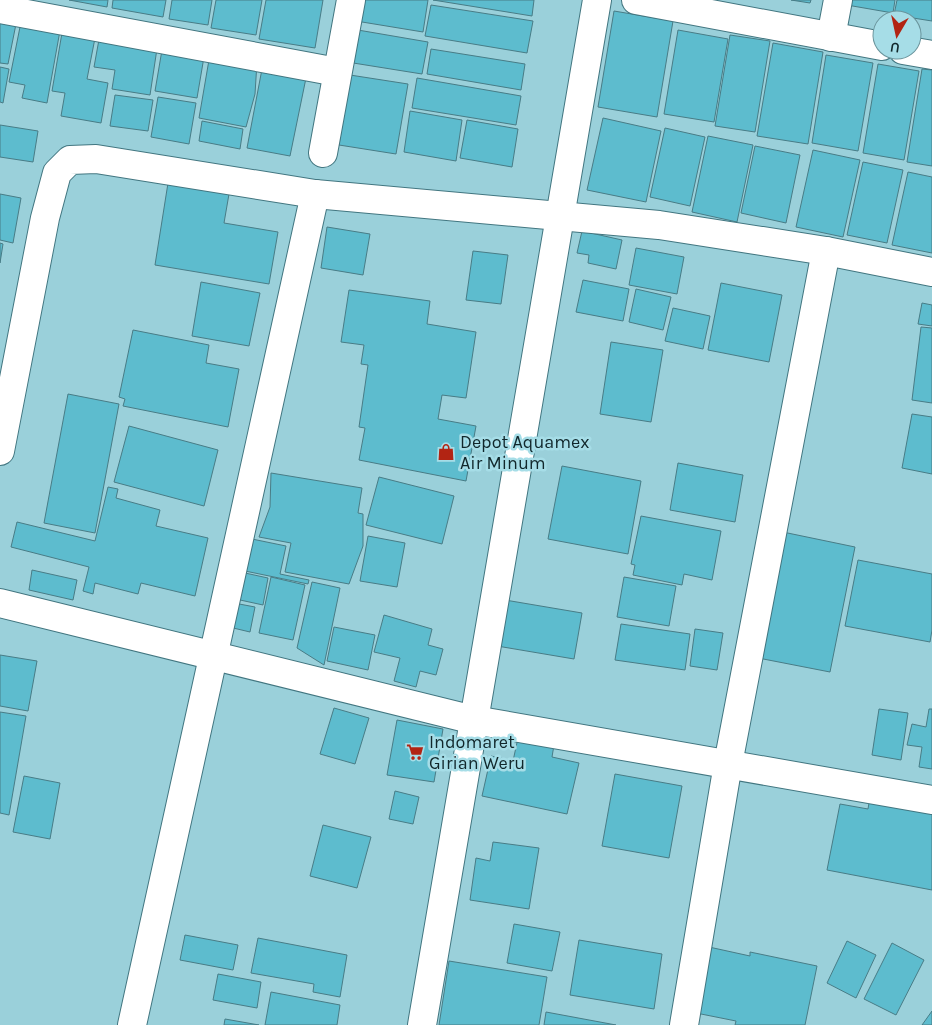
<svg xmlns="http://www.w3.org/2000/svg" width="932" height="1025" viewBox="0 0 932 1025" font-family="Karla,sans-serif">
  <rect width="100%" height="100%" fill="#9ad0da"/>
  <g fill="#5dbcce" stroke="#487c86">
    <path d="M69 0H108L107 7Z"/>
    <path d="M113 0H166L163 17 112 8Z"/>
    <path d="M172 0H212L208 25 169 19Z"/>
    <path d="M216 0H262L256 35 211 28Z"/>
    <path d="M266 0H323L315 48 259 39Z"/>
    <path d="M360 0H428L423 32 356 21Z"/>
    <path d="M433 0H534L532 16Z"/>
    <path d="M791 0H811L810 3Z"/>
    <path d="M841 0H895L893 13 841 4Z"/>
    <path d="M897 0H932V21L894 15Z"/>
    <path d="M431 5 533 21 527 53 425 36Z"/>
    <path d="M614 11 673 21 657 117 598 107Z"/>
    <path d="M0 15 17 19 8 64 0 63Z"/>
    <path d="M22 17 61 25 47 103 22 98 25 85 9 82Z"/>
    <path d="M63 27 96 33 87 79 108 83 101 123 61 116 65 93 52 91Z"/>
    <path d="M352 29 428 42 422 74 347 62Z"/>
    <path d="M678 30 728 39 714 122 664 114Z"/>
    <path d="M100 34 158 42 150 95 112 89 115 70 94 67Z"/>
    <path d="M730 35 770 41 755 132 715 126Z"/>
    <path d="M773 43 823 52 808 144 757 136Z"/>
    <path d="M163 44 205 51 197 98 155 91Z"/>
    <path d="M431 49 525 64 521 90 427 74Z"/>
    <path d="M210 54 257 62 255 94 246 127 199 118Z"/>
    <path d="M826 55 873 63 858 151 812 143Z"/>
    <path d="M878 64 919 71 904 160 863 153Z"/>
    <path d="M0 67 9 69 3 103 0 102Z"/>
    <path d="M262 69 306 78 290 156 247 148Z"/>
    <path d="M922 69 932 70V166L907 162Z"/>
    <path d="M350 75 408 84 396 154 339 145Z"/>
    <path d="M417 78 521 96 516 125 412 108Z"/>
    <path d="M115 95 153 100 148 131 110 126Z"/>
    <path d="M158 97 196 103 189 144 151 137Z"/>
    <path d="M410 111 462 120 456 161 404 152Z"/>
    <path d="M603 118 661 131 646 202 587 190Z"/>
    <path d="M467 120 518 129 512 167 460 158Z"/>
    <path d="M202 121 243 129 240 149 199 141Z"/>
    <path d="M0 125 38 131 33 162 0 157Z"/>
    <path d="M665 128 705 137 690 206 650 197Z"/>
    <path d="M708 136 753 145 737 222 692 212Z"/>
    <path d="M755 146 800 155 786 223 741 213Z"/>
    <path d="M813 150 860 160 843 237 796 227Z"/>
    <path d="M863 162 903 170 887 243 847 235Z"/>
    <path d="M908 172 932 177V253L892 245Z"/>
    <path d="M168 183 229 194 224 223 278 232 269 284 155 265Z"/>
    <path d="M0 194 21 198 13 243 0 240Z"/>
    <path d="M327 227 370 234 363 275 321 268Z"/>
    <path d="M582 231 622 240 616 269 588 263 589 255 577 253Z"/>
    <path d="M0 243 3 244 0 263Z"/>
    <path d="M636 248 684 257 677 294 629 285Z"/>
    <path d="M473 251 508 255 501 304 466 300Z"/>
    <path d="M583 280 629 289 623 321 576 312Z"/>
    <path d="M201 282 260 293 249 346 192 336Z"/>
    <path d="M721 283 782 295 769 362 708 350Z"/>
    <path d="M636 289 671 297 663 330 629 322Z"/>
    <path d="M349 290 430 301 427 324 476 332 466 398 442 395 438 419 476 426 466 481 359 460 365 428 359 427 368 365 361 364 364 345 341 342Z"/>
    <path d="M922 303 932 305V326L918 324Z"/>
    <path d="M673 308 710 316 703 349 665 341Z"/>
    <path d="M921 327 932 328V403L912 400Z"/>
    <path d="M133 330 209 345 206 363 239 369 228 427 123 406 125 399 119 397Z"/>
    <path d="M611 342 663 350 651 422 600 414Z"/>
    <path d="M68 394 119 404 95 533 44 523Z"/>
    <path d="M912 414 932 417V474L902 468Z"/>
    <path d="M129 426 218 450 204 506 114 482Z"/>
    <path d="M678 463 743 475 735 522 670 510Z"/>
    <path d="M562 466 641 481 628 554 548 539Z"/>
    <path d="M271 473 362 488 358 513 363 514V546L349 584 285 572 291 543 259 537 270 507Z"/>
    <path d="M379 477 454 496 442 544 366 525Z"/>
    <path d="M108 487 118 489 116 498 160 510 156 526 208 538 195 596 141 583 138 594 95 583 93 594 83 591 89 567 11 547 17 522 95 541Z"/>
    <path d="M641 516 721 531 712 580 684 574 682 585 633 575 635 565 631 564Z"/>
    <path d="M778 531 855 547 830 672 753 657Z"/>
    <path d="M368 536 405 543 397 587 360 581Z"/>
    <path d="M252 539 286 546 280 574 309 580 308 584 245 571Z"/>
    <path d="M858 560 932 574V630L930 642 845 626Z"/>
    <path d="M32 570 77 580 73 600 29 590Z"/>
    <path d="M236 571 268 578 263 605 231 598Z"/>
    <path d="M271 577 305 585 293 640 259 633Z"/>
    <path d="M624 577 676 586 669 626 617 617Z"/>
    <path d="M312 582 340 588 324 665 297 648Z"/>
    <path d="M505 600 582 613 574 659 497 646Z"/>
    <path d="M234 603 255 607 250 632 229 627Z"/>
    <path d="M384 615 432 629 428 645 443 649 436 675 420 671 416 687 394 681 400 658 374 652Z"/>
    <path d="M621 624 690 634 685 670 615 660Z"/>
    <path d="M334 627 375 635 368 670 327 661Z"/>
    <path d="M695 629 723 633 717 670 690 666Z"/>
    <path d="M0 655 37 661 28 711 0 706Z"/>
    <path d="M334 708 369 718 355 764 320 754Z"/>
    <path d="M879 709 908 713 901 760 872 755Z"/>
    <path d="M929 709H932V769L919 767 922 747 907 745 912 724 926 727Z"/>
    <path d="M0 712 26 716 9 815 0 813Z"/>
    <path d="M397 720 443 729 434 782 387 775Z"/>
    <path d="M518 738 554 745 552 757 579 763 567 814 482 796 491 756 513 761Z"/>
    <path d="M615 774 682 786 669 858 602 846Z"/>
    <path d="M24 776 60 783 50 839 13 832Z"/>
    <path d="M395 791 419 797 413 824 389 819Z"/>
    <path d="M870 797 932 809V890L827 870 840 804 868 809Z"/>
    <path d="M323 825 371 837 357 888 310 876Z"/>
    <path d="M493 842 539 848 529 909 470 900 476 858 490 861Z"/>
    <path d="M514 924 560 932 552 971 507 963Z"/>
    <path d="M185 935 238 945 233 970 180 960Z"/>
    <path d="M258 938 347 955 340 997 313 992 314 984 251 973Z"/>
    <path d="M579 940 662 954 654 1009 570 995Z"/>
    <path d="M847 941 876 955 856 998 827 983Z"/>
    <path d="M892 943 924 960 896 1015 864 999Z"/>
    <path d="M709 947 750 956V952L817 966 805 1025H735L736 1021 696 1013Z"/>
    <path d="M449 961 547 977 539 1025H439Z"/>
    <path d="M218 974 261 982 257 1008 213 1000Z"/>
    <path d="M271 992 340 1005 337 1025H265Z"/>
    <path d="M932 1011V1025H922Z"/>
    <path d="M546 1012 616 1025H544Z"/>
    <path d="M225 1019 259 1025H224Z"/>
  </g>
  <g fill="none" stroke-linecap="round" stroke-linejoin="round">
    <g stroke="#427680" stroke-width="30">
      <g id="minor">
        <path d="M636 0 882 46"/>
        <path d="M0 9 337 72"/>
        <path d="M831 37 838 0"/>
        <path d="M903 50 932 55"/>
        <path d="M323 153 351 0"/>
        <path d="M0 451 45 218 57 173 70 160 96 159 315 194 659 225 826 251 932 272"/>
        <path d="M0 603 474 720 932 800"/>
        <path d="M132 1025 315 194"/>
        <path d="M422 1025 597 0"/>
        <path d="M684 1025 728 764 826 251"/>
      </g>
    </g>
    <use href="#minor" stroke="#fff" stroke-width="28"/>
  </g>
  <defs>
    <g id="shop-bare" transform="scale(1.35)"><path d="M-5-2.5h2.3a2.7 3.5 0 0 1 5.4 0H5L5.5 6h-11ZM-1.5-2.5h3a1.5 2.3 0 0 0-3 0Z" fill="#b22413" stroke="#a6dde7" stroke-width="2.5" paint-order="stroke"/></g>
    <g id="supermarket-bare" transform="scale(1.35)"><path d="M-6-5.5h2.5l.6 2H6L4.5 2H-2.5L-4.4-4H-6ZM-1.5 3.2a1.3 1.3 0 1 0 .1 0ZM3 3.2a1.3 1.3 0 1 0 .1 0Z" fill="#b22413" stroke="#a6dde7" stroke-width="2.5" paint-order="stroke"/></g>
  </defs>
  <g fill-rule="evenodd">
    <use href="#shop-bare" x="446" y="452"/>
    <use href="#supermarket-bare" x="415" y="752"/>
  </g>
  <g text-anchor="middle" stroke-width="5" stroke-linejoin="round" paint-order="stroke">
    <g font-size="18" fill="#11272b" stroke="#a6dde7" text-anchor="start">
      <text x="460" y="448">Depot Aquamex<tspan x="460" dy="21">Air Minum</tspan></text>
      <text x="429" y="748">Indomaret<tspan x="429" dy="21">Girian Weru</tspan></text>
    </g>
  </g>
  <g transform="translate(897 35) rotate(189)"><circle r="24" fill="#a6dde7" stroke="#6a949c"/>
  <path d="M0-4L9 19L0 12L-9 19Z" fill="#b22413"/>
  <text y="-8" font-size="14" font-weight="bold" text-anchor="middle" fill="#11272b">U</text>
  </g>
</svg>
